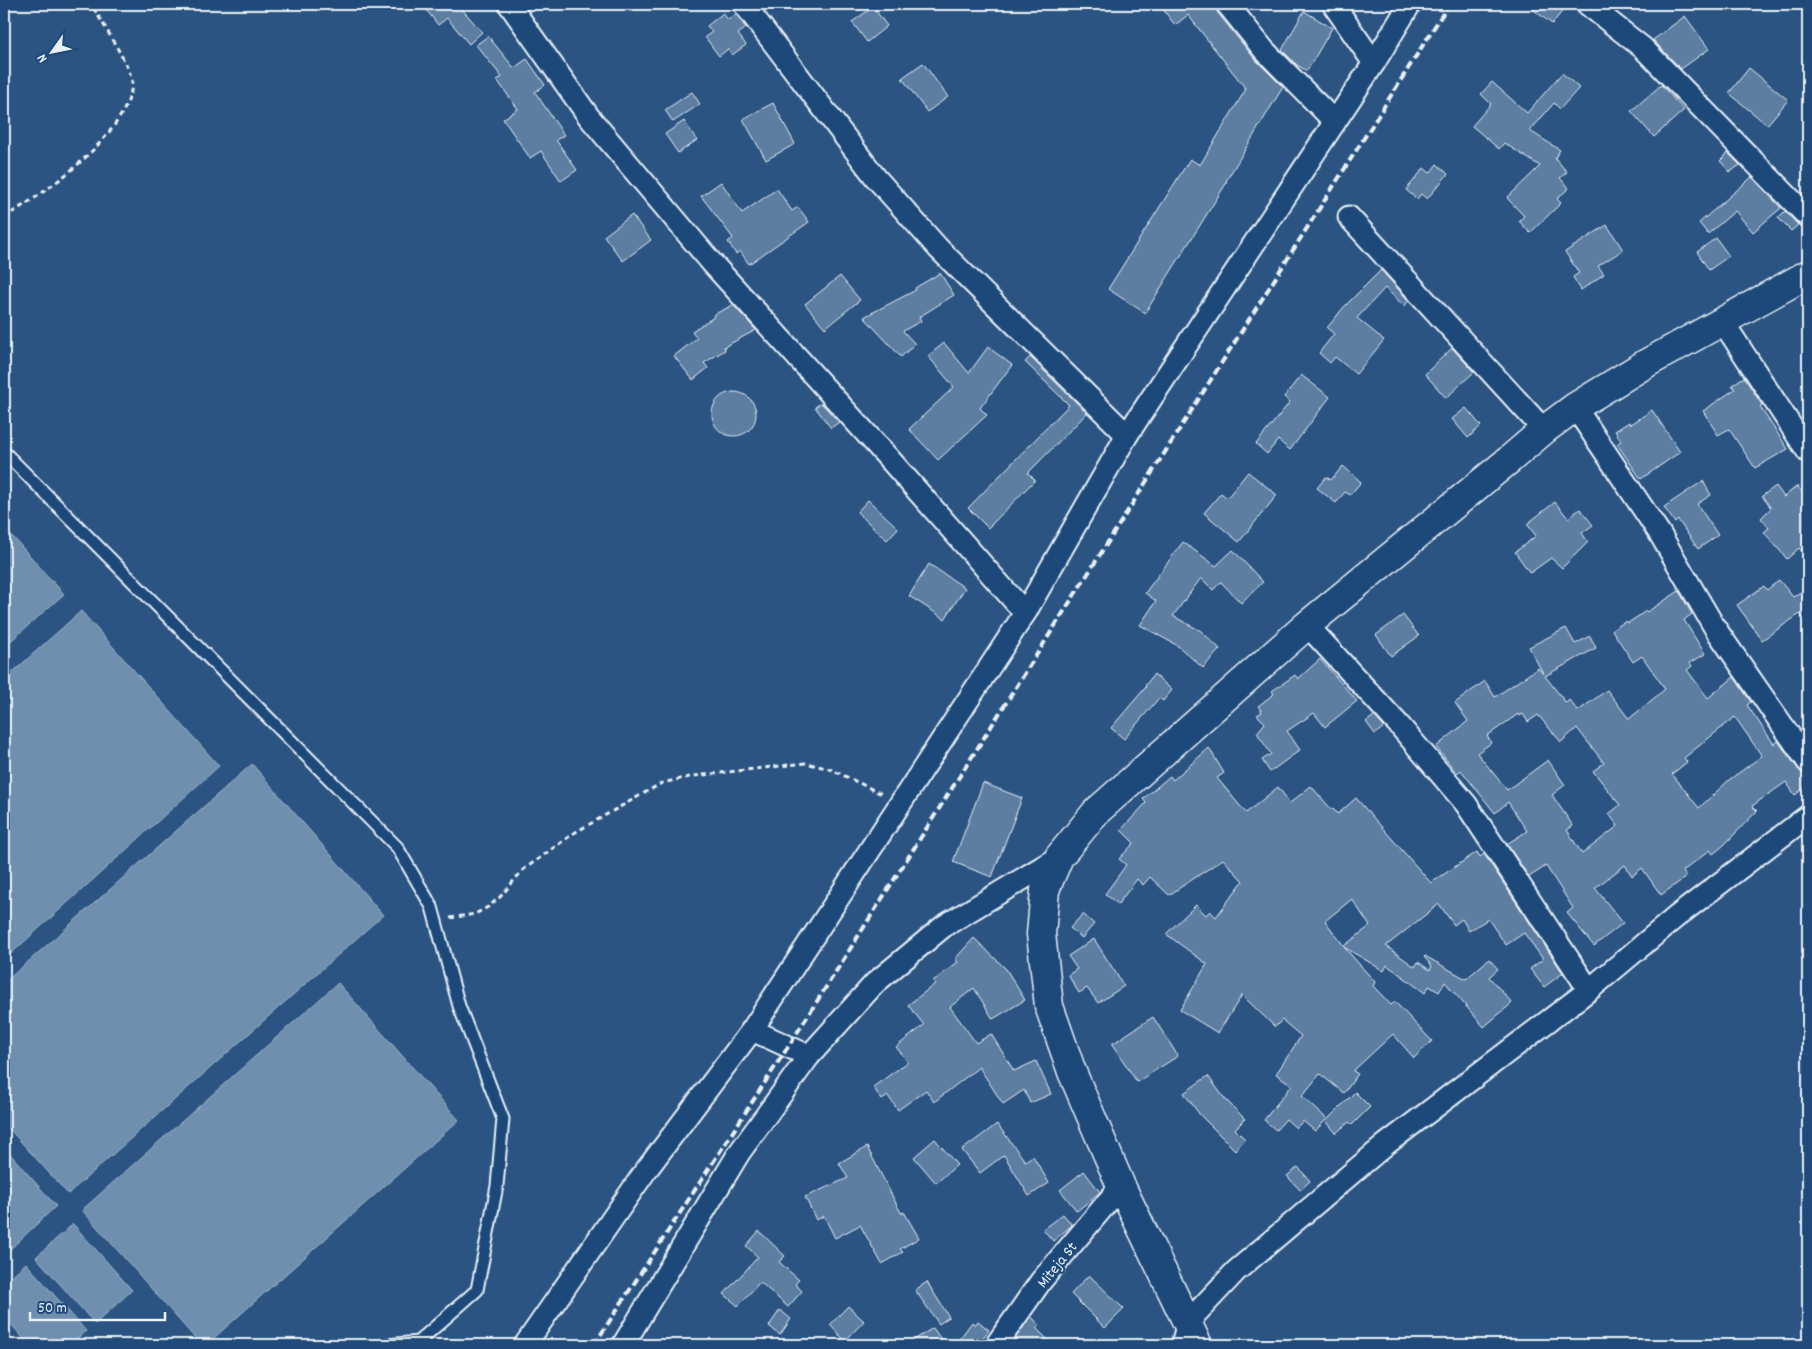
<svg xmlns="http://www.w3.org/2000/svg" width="1812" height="1349" viewBox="0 0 1812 1349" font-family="Dekko,sans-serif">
  <rect width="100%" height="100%" fill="#2b5482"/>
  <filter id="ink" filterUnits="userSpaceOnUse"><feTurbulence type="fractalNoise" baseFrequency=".02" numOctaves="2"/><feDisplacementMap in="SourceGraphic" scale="10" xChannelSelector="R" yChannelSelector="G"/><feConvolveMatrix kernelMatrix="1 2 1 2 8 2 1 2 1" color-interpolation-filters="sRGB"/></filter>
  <g filter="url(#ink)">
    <g fill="#708ead" stroke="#a0b6cb">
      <path d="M4 527 64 594 4 647Z"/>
      <path d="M81 611 219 766 4 960V680Z"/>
      <path d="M252 764 383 915 68 1194 4 1123V983Z"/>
      <path d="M338 983 459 1120 206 1345H201L82 1210Z"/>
      <path d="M4 1147 56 1206 4 1255Z"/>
      <path d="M73 1224 132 1290 95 1324 36 1257Z"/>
      <path d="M26 1263 86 1331 70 1345H29L4 1316V1283Z"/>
    </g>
    <g fill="#5d7da1" stroke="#e8f1f8" fill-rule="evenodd">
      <path d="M422 4H468L461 8 482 32 469 44 447 18 438 25Z"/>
      <path d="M1159 4H1215L1217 12 1254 58 1283 87 1226 181 1227 182 1145 313 1108 289 1190 159 1200 165 1246 89 1188 15 1175 25Z"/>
      <path d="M1526 4H1568L1552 24Z"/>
      <path d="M873 7 887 26 867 42 852 22Z"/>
      <path d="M1304 11 1332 28 1307 71 1297 65 1282 50Z"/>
      <path d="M723 13 728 20 736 14 746 28 738 34 746 45 732 55 728 49 719 56 705 37 712 32 707 26Z"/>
      <path d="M1685 16 1709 49 1681 69 1653 40Z"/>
      <path d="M488 36 514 68 527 59 545 85 535 92 564 135 556 140 577 170 561 181 541 151 530 158 503 119 518 109 497 80 502 77 476 45Z"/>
      <path d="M923 63 948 97 927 112 902 78Z"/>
      <path d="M1749 68 1788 100 1767 125 1729 93Z"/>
      <path d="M1562 73 1579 88 1560 109 1554 103 1530 131 1560 150 1555 158 1567 172 1560 178 1569 188 1557 199 1561 203 1530 233 1519 221 1524 216 1507 198 1540 166 1504 143 1499 149 1472 126 1491 104 1481 94 1492 82 1527 113Z"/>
      <path d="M1661 85 1684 110 1654 137 1631 111Z"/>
      <path d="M692 92 700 104 673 122 665 110Z"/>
      <path d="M773 103 795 144 766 160 743 119Z"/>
      <path d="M684 121 697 140 678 153 665 134Z"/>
      <path d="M1728 153 1740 165 1730 172 1720 161Z"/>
      <path d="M1437 164 1448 174 1427 199 1421 194 1417 199 1406 190 1424 168 1430 173Z"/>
      <path d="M1752 177 1781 208 1753 232 1735 211 1708 234 1699 223Z"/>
      <path d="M721 182 742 213 777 189 792 211 798 207 809 222 749 264 740 251 736 254 728 242 733 238 701 196Z"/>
      <path d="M1785 211 1798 225 1791 231 1778 218Z"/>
      <path d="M632 215 651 240 623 261 604 236Z"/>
      <path d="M1607 225 1623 250 1598 266 1604 274 1581 290 1573 277 1579 273 1565 252Z"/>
      <path d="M1716 238 1729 256 1709 270 1697 252Z"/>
      <path d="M1381 270 1409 301 1404 306 1385 288 1357 318 1384 340 1356 374 1335 357 1330 363 1319 353 1334 334 1327 328 1344 307Z"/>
      <path d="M940 273 954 295 919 317 921 321 903 331 915 344 901 357 864 317 916 290 915 288Z"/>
      <path d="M840 276 860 300 825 328 805 304Z"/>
      <path d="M733 305 756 330 724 347 725 350 704 363 708 368 693 380 674 356 697 338 692 331 714 317 713 315Z"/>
      <path d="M944 343 969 373 988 347 1012 365 980 408 987 415 938 460 909 429 954 387 928 356Z"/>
      <path d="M1452 348 1474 372 1446 398 1425 374Z"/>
      <path d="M1030 357 1087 413 1028 473 1035 480 988 528 968 508 1069 405 1025 362Z"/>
      <path d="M1301 375 1330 397 1290 450 1278 440 1267 454 1256 444 1290 402 1284 397Z"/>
      <path d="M1744 377 1762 405 1760 407 1788 449 1755 468 1729 429 1718 435 1703 411 1735 389 1732 385Z"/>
      <circle cx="734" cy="414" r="22"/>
      <path d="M821 403 839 422 831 428 815 407Z"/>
      <path d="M1466 408 1481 426 1468 438 1452 419Z"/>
      <path d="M1652 410 1680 452 1641 479 1617 444 1621 441 1615 431 1629 422 1630 425Z"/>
      <path d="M1343 466 1361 482 1350 495 1345 492 1336 503 1317 488 1326 477 1331 480Z"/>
      <path d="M1248 472 1277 495 1239 542 1204 513 1221 493 1227 498Z"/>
      <path d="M1703 481 1711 495 1697 504 1718 535 1698 549 1678 520 1675 523 1664 507Z"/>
      <path d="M1776 486 1784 497 1797 486 1808 498V558L1799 548 1787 559 1764 532 1769 528 1761 518 1771 508 1762 496Z"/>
      <path d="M868 500 898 528 887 540 857 512Z"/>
      <path d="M1555 502 1568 518 1580 509 1593 525 1582 533 1588 542 1562 568 1551 558 1530 573 1515 552 1536 536 1527 524Z"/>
      <path d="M1183 542 1216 566 1233 550 1263 582 1241 603 1221 582 1213 590 1201 578 1173 616 1201 631 1220 649 1203 668 1178 646 1140 625 1156 601 1145 593Z"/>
      <path d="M929 564 965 588 945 619 909 596Z"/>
      <path d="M1779 580 1793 597 1808 587V625L1800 614 1762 640 1737 605 1764 586 1767 590Z"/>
      <path d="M1679 591 1692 614 1684 620 1705 654 1690 663 1692 666 1687 670 1708 698 1734 677 1751 702 1747 705 1774 744 1778 741 1798 769 1802 773 1808 774V785L1795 795 1786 782 1752 806 1757 811 1724 845 1713 854 1710 850 1683 871 1686 877 1661 895 1642 868 1632 876 1625 865 1595 888 1623 923 1594 946 1567 913 1573 908 1546 866 1529 877 1507 844 1527 831 1508 802 1495 813 1461 770 1457 773 1436 747 1468 721 1455 703 1485 681 1495 697 1538 668 1544 675 1529 647 1566 628 1575 644 1590 636 1596 648 1545 676 1566 703 1569 700 1578 711 1607 690 1629 719 1665 689 1642 656 1633 662 1612 630 1626 621 1628 623 1646 611 1647 612ZM1518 714 1519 716 1523 714 1528 722 1538 715 1561 742 1577 728 1604 763 1593 771 1620 805 1609 814 1618 826 1582 854 1567 830 1573 826 1552 795 1565 785 1548 760 1507 790 1477 753 1491 743 1487 736ZM1735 717 1762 756 1729 780 1699 808 1672 774 1687 762 1684 758Z"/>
      <path d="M1403 615 1419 636 1391 656 1376 635Z"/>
      <path d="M1320 659 1357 701 1325 727 1314 713 1287 731 1300 750 1270 772 1262 760 1271 754 1257 733 1265 723 1257 715 1262 712 1258 706 1274 694 1272 691 1295 675 1298 679Z"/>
      <path d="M1154 674 1172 690 1163 701 1159 698 1124 739 1111 728 1146 687 1145 686Z"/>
      <path d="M1374 716 1384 727 1375 734 1366 722Z"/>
      <path d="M1209 748 1224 773 1217 778 1246 813 1278 787 1290 803 1311 786 1332 810 1333 809 1338 814 1356 798 1431 883 1477 852 1480 857 1484 854 1563 973 1544 987 1530 969 1543 959 1524 933 1506 945 1488 919 1469 931 1462 919 1454 925 1439 904 1386 946 1415 967 1418 962 1430 970 1432 966 1424 957 1425 956 1466 979 1489 959 1498 969 1489 977 1512 1003 1484 1027 1445 982 1439 992 1429 986 1425 993 1387 965 1384 971 1344 947 1375 982 1373 986 1391 1005 1395 1002 1432 1041 1414 1058 1393 1034 1353 1071 1358 1074 1344 1093 1320 1074 1302 1096 1327 1119 1315 1131 1303 1121 1296 1128 1286 1119 1276 1130 1264 1120 1292 1085 1276 1074 1301 1036 1282 1020 1275 1027 1242 995 1218 1033 1180 1010 1207 964 1166 934 1196 905 1206 915 1210 911 1216 917 1243 881 1223 859 1169 895 1150 877 1143 885 1137 879 1118 904 1105 894 1126 865 1119 859 1134 843 1121 830 1146 803 1143 799 1170 776 1173 780ZM1352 899 1370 926 1344 946 1325 921Z"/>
      <path d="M983 783 1022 798 992 877 953 862Z"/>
      <path d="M1083 914 1094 924 1082 938 1070 928Z"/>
      <path d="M974 938 1006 969 1025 1000 993 1019 974 988 950 1007 976 1043 991 1034 1014 1071 1036 1061 1051 1094 1030 1103 1024 1090 1003 1104 979 1067 934 1102 926 1090 898 1110 888 1096 882 1100 873 1087 908 1062 896 1047 924 1025 908 1005 935 984 933 981 958 962 955 959Z"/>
      <path d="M1094 939 1124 986 1098 1003 1087 988 1079 993 1068 975 1077 969 1068 956Z"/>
      <path d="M1153 1017 1178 1056 1137 1082 1112 1044Z"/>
      <path d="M1208 1076 1225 1099 1245 1119 1235 1129 1245 1139 1235 1150 1200 1115 1184 1093Z"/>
      <path d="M1355 1092 1370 1107 1352 1125 1349 1122 1336 1133 1326 1121Z"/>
      <path d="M997 1124 1025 1161 1033 1156 1049 1183 1029 1196 1004 1155 980 1173 962 1150Z"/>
      <path d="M935 1139 957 1165 936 1183 914 1157Z"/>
      <path d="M867 1147 901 1213 904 1212 919 1238 900 1249 903 1252 882 1264 860 1225 835 1238 824 1216 816 1220 805 1197 848 1178 839 1163Z"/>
      <path d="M1298 1167 1310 1181 1300 1190 1287 1176Z"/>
      <path d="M1084 1171 1100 1192 1077 1211 1060 1190Z"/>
      <path d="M1063 1214 1072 1225 1053 1241 1043 1229Z"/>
      <path d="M759 1231 785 1256 779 1262 799 1280 795 1284 802 1291 788 1307 760 1282 738 1306 724 1294 758 1257 746 1246Z"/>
      <path d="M1089 1275 1124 1309 1105 1328 1071 1294Z"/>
      <path d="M927 1282 949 1317 939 1324 915 1290Z"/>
      <path d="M848 1306 864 1321 845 1341 830 1325Z"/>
      <path d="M780 1310 791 1319 780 1335 769 1326Z"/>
      <path d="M1031 1316 1039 1325 1036 1328 1053 1345H1014L1012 1343Z"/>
      <path d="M978 1321 989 1330 977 1345H955L972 1322 975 1325Z"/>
      <path d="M933 1328 945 1345H906Z"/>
    </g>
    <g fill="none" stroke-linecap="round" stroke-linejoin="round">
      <g stroke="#e8f1f8" stroke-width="15">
        <path id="lane" d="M4 452 397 847 432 907 459 1006 503 1119 497 1186 477 1290 418 1342 387 1345"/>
      </g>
      <g stroke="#e8f1f8" stroke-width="25">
        <g id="street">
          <path d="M509 4 589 117 712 263 892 462 1025 613"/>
          <path d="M744 4 876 178 938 248 1127 435"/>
          <path d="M1227 4 1264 50 1335 122"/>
          <path d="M1333 4 1374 63"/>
          <path d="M1587 4 1643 48 1808 217"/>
          <path d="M1349 217 1544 430"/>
          <path d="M1723 322 1808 452"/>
          <path d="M1575 407 1660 534 1715 628 1808 762"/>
          <path d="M1307 625 1399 725 1466 804 1589 990"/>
          <path d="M752 1030 809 1056"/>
          <path d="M525 1345 644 1173 752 1030 1025 613 1127 435 1374 63 1410 4"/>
          <path d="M623 1345 739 1153 809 1056 875 983 944 926 1059 857"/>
          <path d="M996 1345 1041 1281 1121 1186"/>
          <path d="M1182 1345 1188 1322 1236 1271 1385 1145 1589 990 1676 917 1808 816"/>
        </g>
      </g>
      <g stroke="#e8f1f8" stroke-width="31">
        <path id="secondary" d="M1198 1345 1121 1186 1072 1072 1049 1006 1041 934 1045 890 1059 857 1096 812 1307 625 1509 460 1544 430 1575 407 1647 363 1808 274"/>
      </g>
      <g stroke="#e8f1f8" stroke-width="3" stroke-dasharray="5 4" stroke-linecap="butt">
        <path d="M4 217C44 195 131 132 132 82 133 71 99 17 91 4"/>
        <path d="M450 918 475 914 488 907 500 897 523 870 574 833 662 783 694 776 806 763 830 769 884 795"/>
      </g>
      <use href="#lane" stroke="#1f4a7a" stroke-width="11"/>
      <use href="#street" stroke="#1f4a7a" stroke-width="21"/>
      <use href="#secondary" stroke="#1f4a7a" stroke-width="28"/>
      <path stroke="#e8f1f8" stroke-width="4" stroke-dasharray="8 4" stroke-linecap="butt" d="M594 1345 788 1047 1449 4"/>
    </g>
  </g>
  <g text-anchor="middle" stroke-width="4" stroke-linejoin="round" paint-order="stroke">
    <g font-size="16" fill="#e8f1f8" stroke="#1f4a7a">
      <text transform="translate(1056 1264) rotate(-51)" y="6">Miteja St</text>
    </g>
  </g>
  <rect width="1812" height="1349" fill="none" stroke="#1f4a7a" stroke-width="20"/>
  <rect x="10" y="10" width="1792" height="1329" fill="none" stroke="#e8f1f8" stroke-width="2" filter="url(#ink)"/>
  <g transform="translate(52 52) rotate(237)" stroke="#1f4a7a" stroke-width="4" paint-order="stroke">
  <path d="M0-4L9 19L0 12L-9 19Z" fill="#e8f1f8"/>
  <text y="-8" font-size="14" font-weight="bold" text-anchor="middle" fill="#e8f1f8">N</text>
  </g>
  <path d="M30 1312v8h135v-8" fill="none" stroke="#e8f1f8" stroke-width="2.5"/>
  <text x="38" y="1312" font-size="15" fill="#e8f1f8" stroke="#1f4a7a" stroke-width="4" paint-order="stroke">50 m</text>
</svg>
